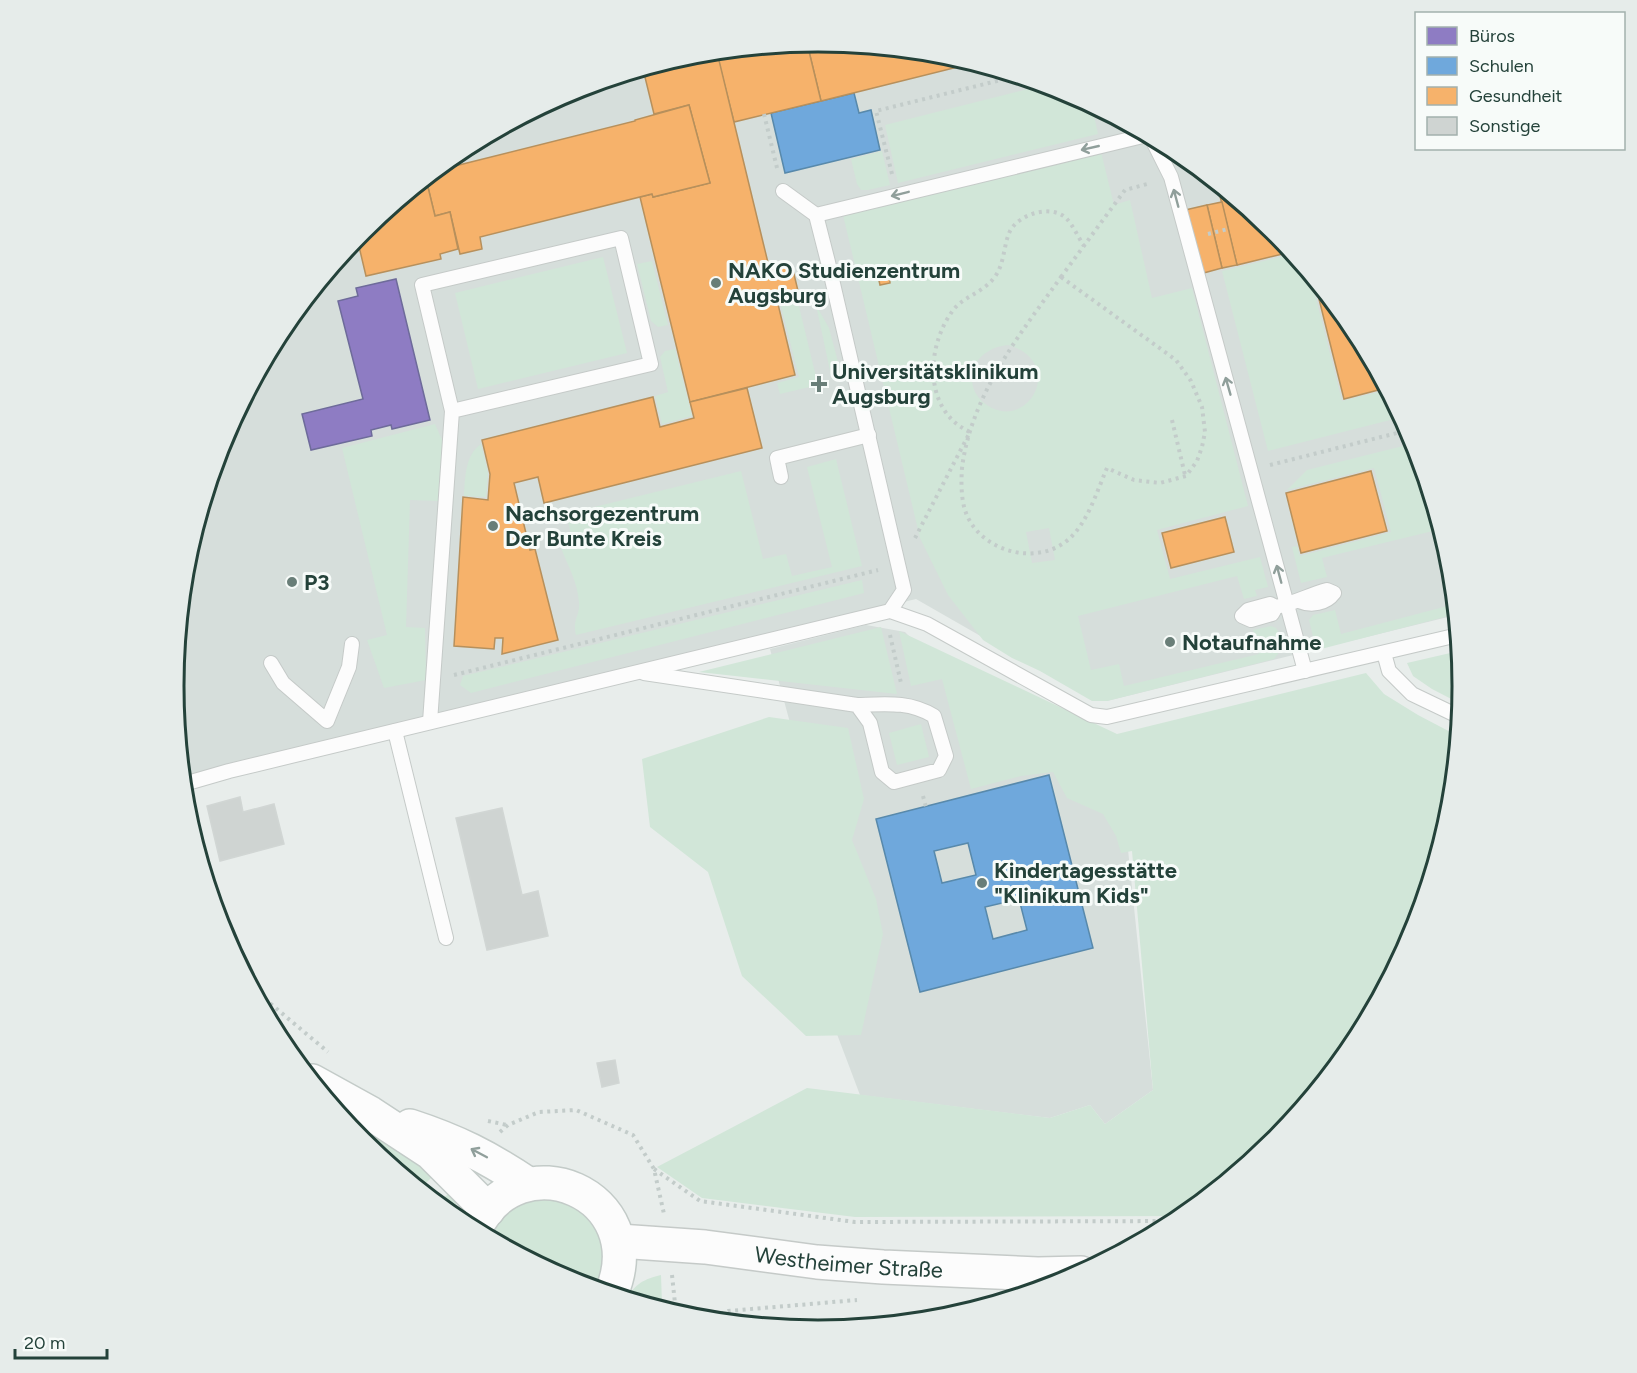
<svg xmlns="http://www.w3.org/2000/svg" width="1637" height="1373" viewBox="0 0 1637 1373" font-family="Figtree,sans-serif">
  <rect width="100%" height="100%" fill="#e8edeb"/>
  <g fill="#d6dedb">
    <path d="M819 42 945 54 1065 91 1177 151 1274 231 1355 329 1414 440 1451 561 1456 615 1107 701 1092 700 916 599 183 777 174 686 186 560 223 440 283 328 363 231 461 150 572 91 693 54Z"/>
    <path d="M866 625 905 632 944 672 1119 763 1153 1090 1105 1124 1090 1105 1050 1118 860 1095 829 1013 866 1003 770 649Z"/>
  </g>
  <g fill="#d1e6d8" fill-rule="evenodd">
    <path d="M1036 87 1055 92 1065 91 1093 106 1092 107 1098 134 898 183 885 125Z"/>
    <path d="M882 151 890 185 868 190H861L857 184 851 159Z"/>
    <path d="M1101 152 1114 205 1130 200 1152 298 1192 288 1248 506 1157 530 1170 579 1260 557 1268 587 1255 590 1257 596 1244 599 1237 576 1078 616 1091 670 1119 664 1124 686 1259 654 1253 630 1271 626 1276 628C1284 640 1283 649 1274 659L1107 701H1092L1040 671 1012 658 983 640 948 595 920 538 843 215ZM1008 345C1064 361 1032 427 992 408 984 404 979 399 975 392 964 367 984 347 1008 345ZM1049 528 1055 560 1032 563 1026 532Z"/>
    <path d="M1293 254 1310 275 1342 401 1387 390 1402 417 1268 451 1222 271Z"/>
    <path d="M603 257 627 353 478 389 455 293Z"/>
    <path d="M652 261 668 325 658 327 651 321 637 264Z"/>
    <path d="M797 298 818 385 780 394 777 383 799 377 780 302Z"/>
    <path d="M816 305 829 328 842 377 832 380Z"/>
    <path d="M675 349 692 416 662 424 655 396 668 392 660 357 665 351Z"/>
    <path d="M435 424 443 442 438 501 410 500 406 627 425 628 426 680 384 688 367 640 387 635 342 448Z"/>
    <path d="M1415 443 1441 529 1322 558 1327 577 1301 583 1292 547 1297 546 1300 556 1391 532 1374 468 1287 490 1307 470Z"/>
    <path d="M481 444 488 473 486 497 464 496C465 478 465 455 481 444Z"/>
    <path d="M836 459 862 566 576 635C572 620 580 616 579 603 578 583 568 566 561 548L573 544 568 521 579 518 578 511 741 471 763 559 786 554 792 576 832 567 807 467Z"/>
    <path d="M862 580 864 593 471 693 460 685 463 676Z"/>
    <path d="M1455 604 1456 614 1321 649 1315 645 1309 620 1313 615 1335 610 1341 634Z"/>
    <path d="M881 627 897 694 699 672Z"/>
    <path d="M899 631 1117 734 1366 673 1384 694 1418 715 1458 736 1451 813 1414 933 1354 1045 1274 1142 1184 1216 855 1217 702 1198 657 1167 807 1088 1050 1118 1090 1105 1105 1124 1153 1090 1132 851 1121 853 1116 836 1103 814 1067 798 1053 772 1021 776 971 789 942 679 911 686Z"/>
    <path d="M1459 651 1463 687 1461 704 1432 689 1413 676 1407 663Z"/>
    <path d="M769 717 848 728 864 799 852 840 876 899 883 934 861 1035 806 1036 742 976 708 872 650 827 642 759Z"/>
    <path d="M921 724 929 757 897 765 889 733Z"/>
    <path d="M352 1129C383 1134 410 1156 436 1173L420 1189 363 1142Z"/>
    <path d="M452 1191 458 1210V1221L437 1203Z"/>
    <path d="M550 1199C595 1209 615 1247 595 1289L572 1282 490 1238C500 1211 524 1200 550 1199Z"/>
    <path d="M661 1275 662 1304 658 1308 627 1299C635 1283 645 1279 661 1275Z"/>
  </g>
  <path fill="#8e7cc3" stroke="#6e6b9a" stroke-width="1.5" d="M396 279 430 420 392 429 391 425 371 430 372 436 311 450 302 414 363 399 338 301 358 296 356 288Z"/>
  <g fill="#6fa8dc" stroke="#5889ab" stroke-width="1.5" fill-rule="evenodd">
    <path d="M854 93 859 113 871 110 880 150 785 173 771 113Z"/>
    <path d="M1049 775 1093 948 920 992 876 819ZM968 843 976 875 942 883 934 851ZM1019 899 1027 930 993 939 985 907Z"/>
  </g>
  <g fill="#f6b26b" stroke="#b7905c" stroke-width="1.5">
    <path d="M819 42 945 54 974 63 821 101 807 43Z"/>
    <path d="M807 43 821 101 734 122 717 55 743 49Z"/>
    <path d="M717 52 770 271 792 266 799 295 777 300 795 375 690 402 640 197 652 194 653 197 710 183 689 105 654 114 643 69 693 54Z"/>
    <path d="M689 105 710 183 653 197 652 194 480 237 482 249 460 254 450 212 435 216 426 179 435 171 635 121V120Z"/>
    <path d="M426 179 435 216 450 212 458 249 440 254 441 259 366 276 357 238 363 231Z"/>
    <path d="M1217 184 1274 231 1291 252 1237 265Z"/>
    <path d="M1222 202 1237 265 1222 268 1207 205Z"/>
    <path d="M1207 205 1222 268 1200 274 1185 210Z"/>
    <path d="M889 274 890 283 880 285 878 276Z"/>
    <path d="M1314 279 1355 329 1386 388 1344 399Z"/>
    <path d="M747 388 762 448 544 503 538 477 514 483 530 550 535 549 558 640 502 654 503 638H495L494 649 454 646 463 497 488 500 490 474 482 440 653 397 660 427 694 418 690 402Z"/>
    <path d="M1371 471 1387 531 1301 553 1286 493Z"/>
    <path d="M1225 517 1234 552 1171 568 1162 533Z"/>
  </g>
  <g fill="#cfd4d2" stroke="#d1d6d4" stroke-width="1.5">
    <path d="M240 797 243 812 274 804 284 844 220 861 207 806Z"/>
    <path d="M502 808 522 895 538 891 548 936 487 950 456 818Z"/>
    <path d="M615 1060 619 1083 602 1087 597 1063Z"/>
  </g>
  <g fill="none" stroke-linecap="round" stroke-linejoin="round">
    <g stroke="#c5cac8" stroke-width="16">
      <g id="service">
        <path d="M1151 137 1171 177 1305 671"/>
        <path d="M783 191 816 215 828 262 904 590 890 611"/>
        <path d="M816 215 1147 135"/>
        <path d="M781 477 777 458 869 435"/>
        <path d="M1276 607 1272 614 1251 620 1242 616 1248 610 1270 604 1276 607C1295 603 1309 595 1327 590L1334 593C1326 604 1311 606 1299 601"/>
        <path d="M1384 653 1389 671 1412 694 1460 717"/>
        <path d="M271 663 283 683 327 721 349 667 352 644"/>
        <path d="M644 673 857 705 870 723 882 772 894 782 939 770 946 756 934 716C909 701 886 704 857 705"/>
        <path d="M430 722 452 411 422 285 621 238 651 364 452 411"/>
        <path d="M395 731 446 938"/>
        <path d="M184 784 229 771 890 611 927 624 1091 715 1107 717 1458 635"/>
      </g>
    </g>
    <g stroke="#c5cac8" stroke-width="36">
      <g id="tertiary">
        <path id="s1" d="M619 1241 705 1247 817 1262 883 1267 1038 1274 1081 1273"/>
      </g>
    </g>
    <g stroke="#c3cbc8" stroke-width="36">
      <g id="secondary">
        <path d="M312 1081 370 1113 431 1153 488 1210"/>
        <path d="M410 1126C456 1141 488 1157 528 1184"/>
        <path d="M475 1230C518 1137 654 1194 611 1294"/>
      </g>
    </g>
    <g stroke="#c3ccca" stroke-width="4" stroke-dasharray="3 4.5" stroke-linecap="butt">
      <path d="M764 114 778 172"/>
      <path d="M892 174 876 111 1017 76"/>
      <path d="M1208 234 1228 229"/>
      <path d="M851 266 864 268 874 276"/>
      <path d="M1061 277 1176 360 1191 381 1202 407 1205 432 1202 447 1197 461 1186 476 1160 483 1134 480 1107 468C1097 491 1088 522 1069 539 1037 567 981 552 966 513 961 500 961 482 962 468 971 395 1020 334 1061 277Z"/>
      <path d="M1061 277 1125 190 1151 183"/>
      <path d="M1172 420 1185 475"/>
      <path d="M1270 465 1409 430"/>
      <path d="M915 538 970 432C922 410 926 345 954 309 965 296 982 293 994 278 1005 264 1003 246 1010 231 1019 214 1051 204 1066 218 1073 225 1078 237 1084 246"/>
      <path d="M890 635 901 683"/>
      <path d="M454 675 878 570"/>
      <path d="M923 796 926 807"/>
      <path d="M253 989 328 1052"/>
      <path d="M488 1121 507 1125"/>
      <path d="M500 1132 508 1125 539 1112 576 1110 633 1135 654 1169 664 1214"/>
      <path d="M654 1169 700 1201 855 1222 1178 1221"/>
      <path d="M672 1275 676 1313"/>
      <path d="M676 1313 694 1319"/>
      <path d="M707 1320 728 1311 857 1300"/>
    </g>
    <use href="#service" stroke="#fcfcfc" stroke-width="14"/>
    <use href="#tertiary" stroke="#fcfcfc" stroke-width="33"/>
    <use href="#secondary" stroke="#fcfcfc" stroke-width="33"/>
  </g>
  <defs><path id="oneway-shaft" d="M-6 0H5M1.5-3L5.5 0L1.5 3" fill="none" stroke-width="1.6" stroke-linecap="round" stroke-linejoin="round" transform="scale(1.5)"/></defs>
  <g stroke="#909f9b">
    <use href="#oneway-shaft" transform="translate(1090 148) rotate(167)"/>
    <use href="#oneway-shaft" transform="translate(900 194) rotate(166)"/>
    <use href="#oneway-shaft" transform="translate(1176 198) rotate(-105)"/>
    <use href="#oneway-shaft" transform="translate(1228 386) rotate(-106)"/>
    <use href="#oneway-shaft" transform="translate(1279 574) rotate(-105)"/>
    <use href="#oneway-shaft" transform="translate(479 1153) rotate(-152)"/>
  </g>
  <g fill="#697e78" stroke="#f7fbf9" stroke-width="2">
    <circle cx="716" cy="283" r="6"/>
    <path d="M816 375h6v6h6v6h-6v6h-6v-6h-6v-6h6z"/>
    <circle cx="493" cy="526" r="6"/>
    <circle cx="292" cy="582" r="6"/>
    <circle cx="1170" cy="642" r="6"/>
    <circle cx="982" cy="883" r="6"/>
  </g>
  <g text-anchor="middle" stroke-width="6" stroke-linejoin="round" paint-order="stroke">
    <g font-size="22" font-weight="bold" fill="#24423a" stroke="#f7fbf9" text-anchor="start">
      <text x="728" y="278">NAKO Studienzentrum<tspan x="728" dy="25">Augsburg</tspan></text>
      <text x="832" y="379">Universitätsklinikum<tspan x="832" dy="25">Augsburg</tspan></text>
      <text x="505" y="521">Nachsorgezentrum<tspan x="505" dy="25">Der Bunte Kreis</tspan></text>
      <text x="304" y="590">P3</text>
      <text x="1182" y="650">Notaufnahme</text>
      <text x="994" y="878">Kindertagesstätte<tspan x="994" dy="25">"Klinikum Kids"</tspan></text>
    </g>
    <g font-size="22" fill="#24423a" stroke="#f7fbf9">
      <text dy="8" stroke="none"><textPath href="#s1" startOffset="231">Westheimer Straße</textPath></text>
    </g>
  </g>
  <path d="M0 0H1637V1373H0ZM184 686a634 634 0 1 1 1268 0a634 634 0 1 1-1268 0Z" fill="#e6ecea" fill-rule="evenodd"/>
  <path fill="none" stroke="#24423a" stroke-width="3" d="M184 686a634 634 0 1 1 1268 0a634 634 0 1 1-1268 0Z"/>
  <rect x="1415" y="12" width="210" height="138" fill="#f7fbf9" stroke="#a3b1ad" stroke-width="1.5"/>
  <rect x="1427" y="27" width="30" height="18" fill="#8e7cc3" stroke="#a3b1ad" stroke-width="1.5"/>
  <text x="1469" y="42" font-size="18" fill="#24423a">Büros</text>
  <rect x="1427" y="57" width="30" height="18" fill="#6fa8dc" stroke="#a3b1ad" stroke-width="1.5"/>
  <text x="1469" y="72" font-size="18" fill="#24423a">Schulen</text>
  <rect x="1427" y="87" width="30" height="18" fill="#f6b26b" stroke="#a3b1ad" stroke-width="1.5"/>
  <text x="1469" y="102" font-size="18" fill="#24423a">Gesundheit</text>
  <rect x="1427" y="117" width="30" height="18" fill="#cfd4d2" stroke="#a3b1ad" stroke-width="1.5"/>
  <text x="1469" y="132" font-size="18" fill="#24423a">Sonstige</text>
  <path d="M15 1349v9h92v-9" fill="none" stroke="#24423a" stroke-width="3"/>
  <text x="24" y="1349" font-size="18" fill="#24423a" stroke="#f7fbf9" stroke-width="4.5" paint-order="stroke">20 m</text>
</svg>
